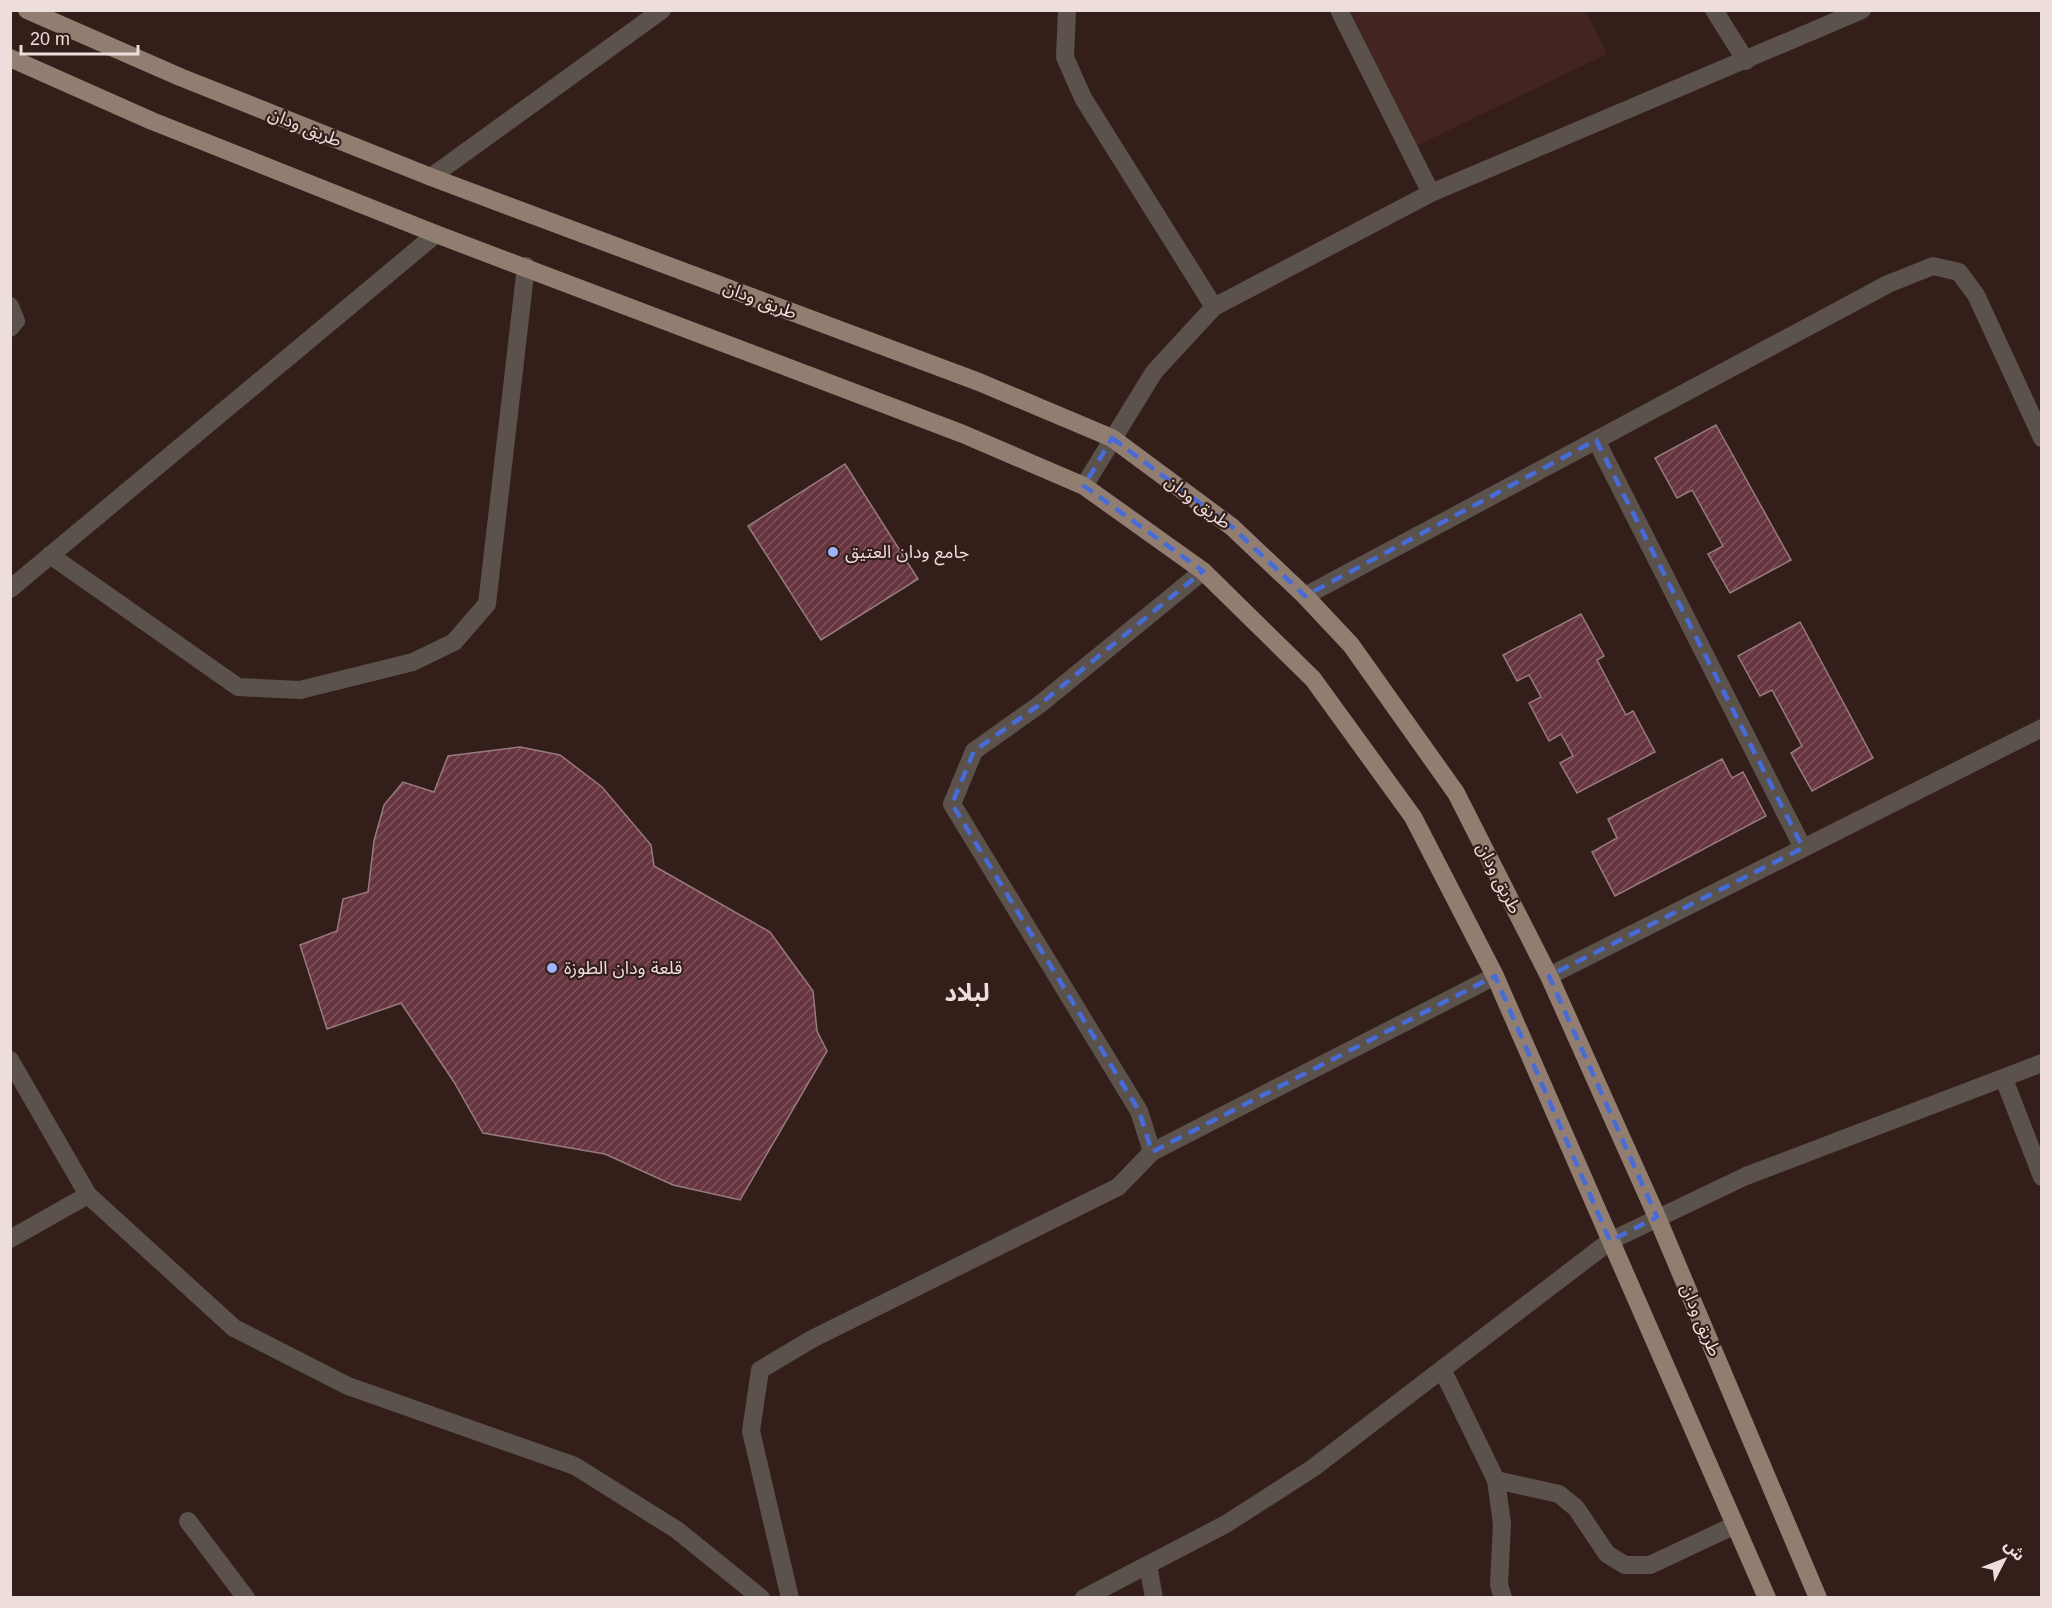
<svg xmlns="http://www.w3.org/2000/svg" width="2052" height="1608" viewBox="0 0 2052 1608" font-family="Arial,'Noto Sans Arabic',sans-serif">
  <defs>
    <pattern id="building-hatch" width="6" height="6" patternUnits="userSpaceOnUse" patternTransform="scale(1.5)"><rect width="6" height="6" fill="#673540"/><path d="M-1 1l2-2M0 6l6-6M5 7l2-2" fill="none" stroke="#7d525b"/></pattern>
  </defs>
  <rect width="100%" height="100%" fill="#341e1a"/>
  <path fill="#422520" d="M1351 11H1586L1607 54 1416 146Z"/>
  <g fill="url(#building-hatch)" stroke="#977b7f" stroke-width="1.5">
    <path d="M1716 425 1791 560 1730 593 1708 554 1723 546 1692 490 1677 498 1655 458Z"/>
    <path d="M845 464 918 579 821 640 748 526Z"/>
    <path d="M1581 614 1604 656 1597 660 1626 715 1633 711 1655 752 1577 793 1560 763 1573 756 1561 734 1549 741 1529 703 1541 697 1529 675 1517 681 1503 655Z"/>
    <path d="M1800 622 1873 758 1812 791 1791 753 1802 746 1772 690 1760 696 1738 656Z"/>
    <path d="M520 747 560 755 602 787 651 845 654 866 770 932 813 991 817 1031 827 1051 740 1200 673 1185 605 1154 483 1133 454 1082 401 1003 327 1029 300 945 337 931 343 899 368 892 374 841 384 805 403 782 434 792 448 756Z"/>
    <path d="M1722 759 1732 778 1743 772 1766 816 1615 896 1592 852 1617 838 1608 819Z"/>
  </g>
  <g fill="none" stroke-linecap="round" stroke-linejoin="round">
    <g stroke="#5b524b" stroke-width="18">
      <path d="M1067 10 1065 57 1083 98 1214 307"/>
      <path d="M1339 10 1431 193"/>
      <path d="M1714 10 1746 61"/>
      <path d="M431 177 662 10"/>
      <path d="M10 306 16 321 10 328"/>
      <path d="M1596 440 1803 848"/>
      <path d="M1084 486 1154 372 1214 307 1431 193 1862 10"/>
      <path d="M50 555 238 687 300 690 413 662 454 642 487 604 526 266"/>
      <path d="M10 589 436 234"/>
      <path d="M1305 596 1888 284 1933 266 1959 272 1976 295 2042 438"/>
      <path d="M1549 976 2042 728"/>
      <path d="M10 1060 88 1195 234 1328 348 1386 575 1466 677 1530 761 1598"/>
      <path d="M2004 1079 2042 1177"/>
      <path d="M1152 1152 1495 976"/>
      <path d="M10 1239 88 1195"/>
      <path d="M1442 1369 1496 1480 1502 1524 1499 1585 1503 1598"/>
      <path d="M1496 1480 1559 1494 1576 1508 1607 1554 1625 1565H1650L1735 1525"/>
      <path d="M188 1521 246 1598"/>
      <path d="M1148 1565 1154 1598"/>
      <path d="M790 1598 751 1431 760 1370 812 1339 1118 1187 1152 1152 1139 1111 952 804 974 751 1039 705 1203 571"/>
      <path d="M1084 1598 1226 1524 1313 1468 1610 1241 1746 1176 2042 1063"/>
    </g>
    <g stroke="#917e71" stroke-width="18">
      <path d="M27 10 180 77 431 177 979 382 1112 438 1232 527 1305 596 1351 645 1456 793 1549 976 1657 1217 1818 1598"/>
      <path d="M10 58 152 121 436 234 963 434 1084 486 1203 571 1313 679 1413 817 1495 976 1767 1598"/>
    </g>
  </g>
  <path fill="none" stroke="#476bd9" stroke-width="4.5" stroke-dasharray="12 8" stroke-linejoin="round" d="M1112 438 1232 527 1305 596 1596 440 1803 848 1549 976 1657 1217 1610 1241 1495 976 1152 1152 1139 1111 952 804 974 751 1039 705 1203 571 1084 486Z"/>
  <g fill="#9db4fd" stroke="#341e1a" stroke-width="2">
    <circle cx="833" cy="552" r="6"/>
    <circle cx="552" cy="968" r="6"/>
  </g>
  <g text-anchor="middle" stroke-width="4.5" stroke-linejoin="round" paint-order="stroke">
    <g font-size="18" fill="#eededb" stroke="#341e1a">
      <text transform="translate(305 127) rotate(22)" y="6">طريق ودان</text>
      <text transform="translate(760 300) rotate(21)" y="6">طريق ودان</text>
      <text transform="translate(1198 502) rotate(37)" y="6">طريق ودان</text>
      <text transform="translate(1499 878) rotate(63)" y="6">طريق ودان</text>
      <text transform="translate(1701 1320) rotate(67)" y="6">طريق ودان</text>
    </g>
    <g font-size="18" fill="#eededb" stroke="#341e1a" text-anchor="start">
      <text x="845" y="558">جامع ودان العتيق</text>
      <text x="564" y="974">قلعة ودان الطوزة</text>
    </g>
    <g font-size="24" font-weight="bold" fill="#eededb" stroke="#341e1a">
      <text x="967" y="1001">لبلاد</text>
    </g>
  </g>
  <rect width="2052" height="1608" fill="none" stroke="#eededb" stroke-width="24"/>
  <g transform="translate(2004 1560) rotate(48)" stroke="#341e1a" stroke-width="4.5" paint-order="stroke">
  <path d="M0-4.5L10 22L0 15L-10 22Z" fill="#eededb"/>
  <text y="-9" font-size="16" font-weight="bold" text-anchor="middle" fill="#eededb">ش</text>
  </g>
  <path d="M21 45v9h117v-9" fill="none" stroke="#eededb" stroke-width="3"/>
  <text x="30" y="45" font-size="18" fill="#eededb" stroke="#341e1a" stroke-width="4.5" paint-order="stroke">20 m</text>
</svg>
